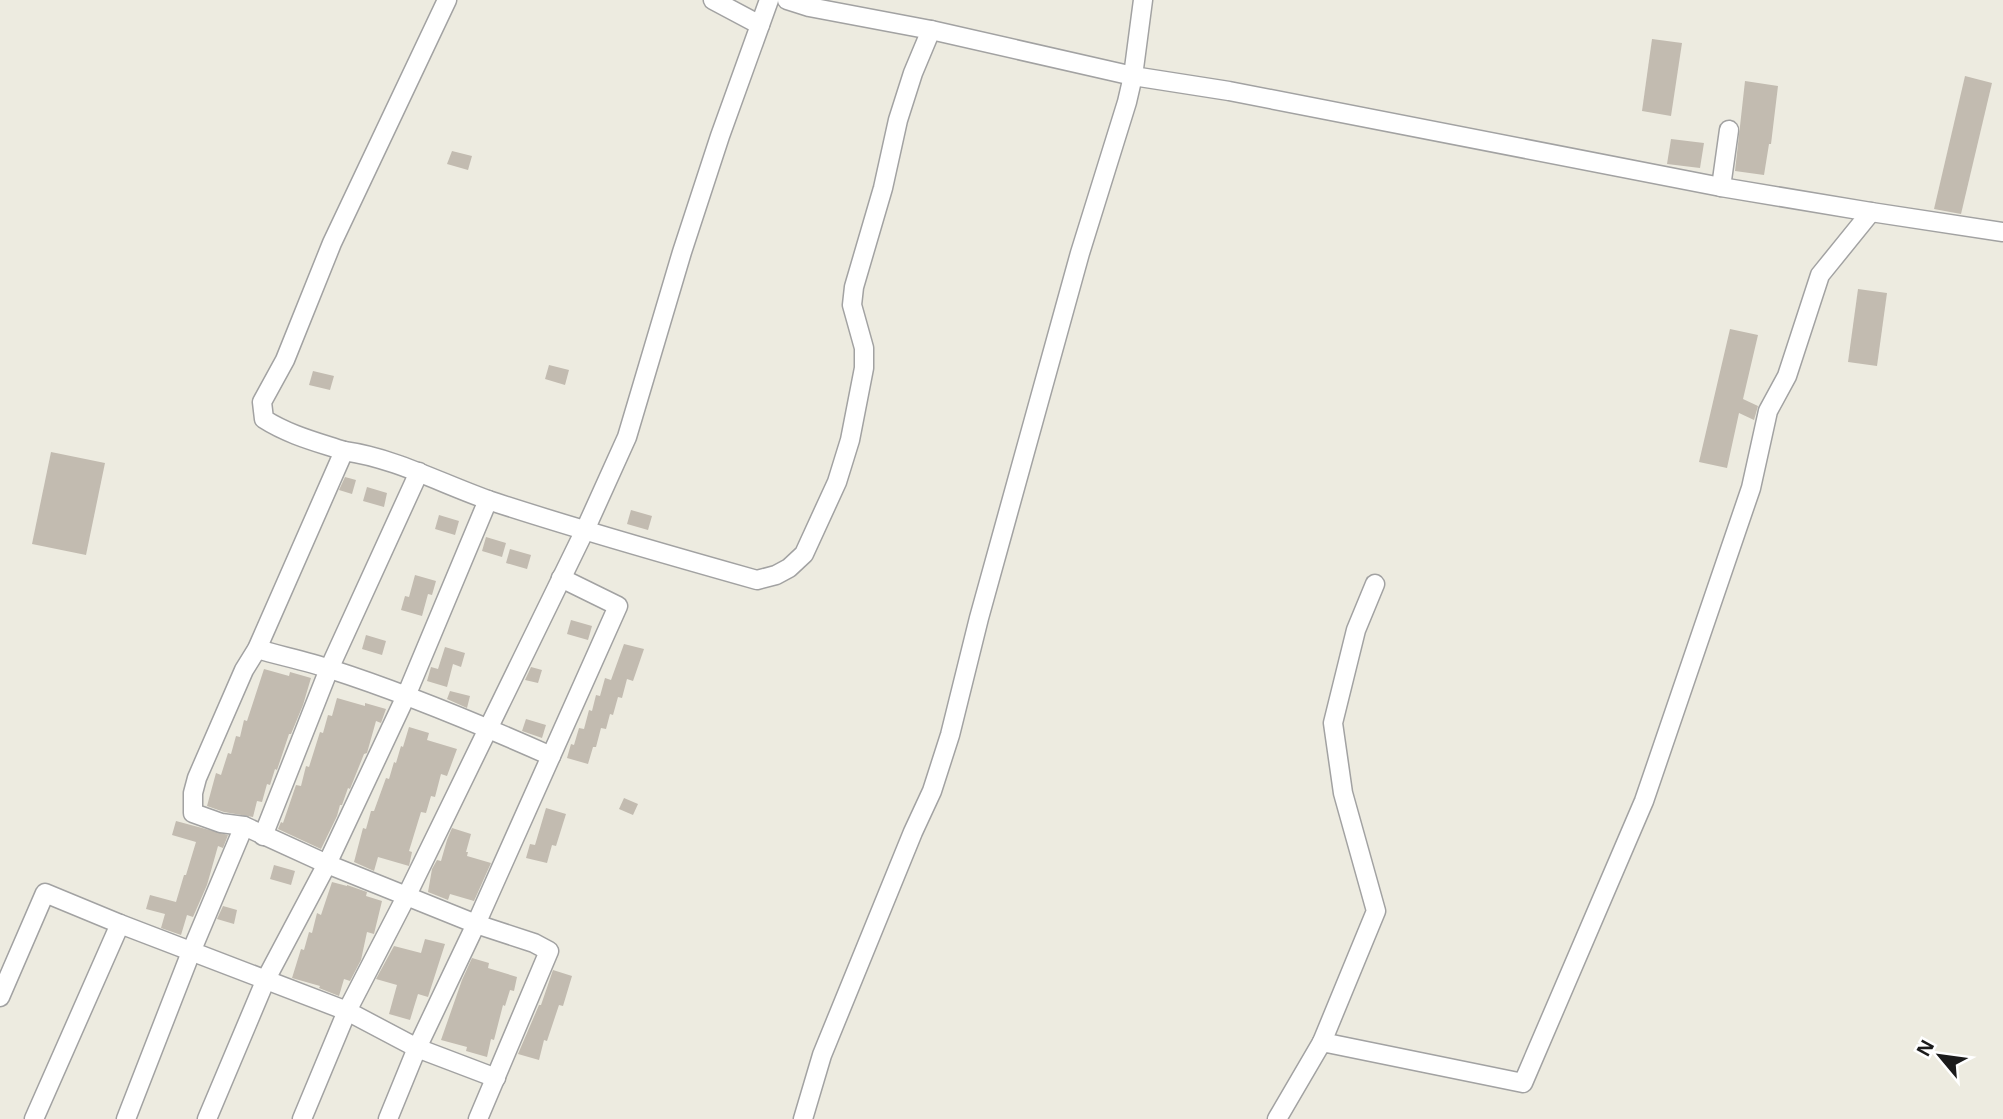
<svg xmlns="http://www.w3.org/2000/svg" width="2003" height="1119" viewBox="0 0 2003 1119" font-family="'Open Sans',sans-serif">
  <rect width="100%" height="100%" fill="#edebe0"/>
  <g fill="#c2bbb0">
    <path d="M1652 39 1682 43 1671 116 1642 111Z"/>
    <path d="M1965 76 1992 83 1961 214 1934 209Z"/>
    <path d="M1745 81 1778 86 1771 144H1769L1764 175 1735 171Z"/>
    <path d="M1671 139 1704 143 1700 168 1667 164Z"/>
    <path d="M452 151 472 156 468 170 447 164Z"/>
    <path d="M1858 289 1887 293 1877 366 1848 362Z"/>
    <path d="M1730 329 1758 335 1743 399 1758 406 1754 420 1739 413 1727 468 1699 462Z"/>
    <path d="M549 365 569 370 565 385 545 379Z"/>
    <path d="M313 371 334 376 330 390 309 385Z"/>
    <path d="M51 452 105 463 86 555 32 544Z"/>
    <path d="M345 477 356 480 352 494 339 490Z"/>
    <path d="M367 487 387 493 384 507 363 501Z"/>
    <path d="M631 510 652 516 648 530 627 524Z"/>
    <path d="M439 515 459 521 455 535 435 529Z"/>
    <path d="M486 537 506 543 502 557 482 551Z"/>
    <path d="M510 549 531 555 527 569 506 563Z"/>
    <path d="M415 575 436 581 432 595 428 594 422 616 401 610 405 596 409 597Z"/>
    <path d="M571 620 592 626 588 640 567 634Z"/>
    <path d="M366 635 386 641 382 655 362 649Z"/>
    <path d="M624 644 644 649 633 681 627 679 622 698 618 697 613 715 610 714 606 729 601 728 596 747H593L588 764 567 758 571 744 574 745 579 728 584 729 589 710 592 711 596 695 600 696 605 678 611 680Z"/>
    <path d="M445 647 465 653 461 667 453 664 447 687 427 681 431 667 438 669Z"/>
    <path d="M531 667 542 670 538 683 525 680Z"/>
    <path d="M264 669 289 676 290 672 311 678 303 705 291 734H289L277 770 275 769 270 785 267 784 262 802 257 801 253 817 224 812 207 806 216 773 221 775 228 753 231 754 236 736 240 737 244 720 247 721Z"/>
    <path d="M450 691 470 696 467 708 447 699Z"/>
    <path d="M337 698 365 706V703L386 709 381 723 376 721 367 753 364 754 350 789 348 788 342 805H340L337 816 321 849 278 829 281 822 283 823 296 785 301 786 306 766 309 767 320 732 323 733 328 715 332 716Z"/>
    <path d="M526 719 546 725 542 738 522 731Z"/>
    <path d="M409 727 429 733 427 740 457 749 447 776 441 774 435 797 431 796 426 813 421 812 409 851 412 852 409 866 378 857 374 871 354 862 363 828 366 829 371 811H374L386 778 389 779 394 762 396 763 401 746 403 747Z"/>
    <path d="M624 798 638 804 633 815 619 809Z"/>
    <path d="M546 808 566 814 556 846 552 845 547 863 526 858 530 844 535 845Z"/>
    <path d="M176 821 228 835 223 848 218 846 207 885 193 917 187 915 181 935 161 928 165 914 146 909 150 895 176 902 184 875H186L196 842 172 835Z"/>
    <path d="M452 828 471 834 466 852H468L467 856 491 863 474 901 450 894 448 900 428 892 432 869 437 860 441 861 447 840Z"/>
    <path d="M274 865 295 871 291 885 270 879Z"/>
    <path d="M332 882 347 886V885L367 892 366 896 382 901 374 934 367 932 361 960 350 981 344 979 339 996 319 988 320 986 292 978 301 949 304 950 309 932 312 933 317 913 321 915Z"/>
    <path d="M223 906 237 910 234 924 217 919Z"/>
    <path d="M425 939 445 944 428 997 418 994 410 1020 389 1014 397 985 376 979 394 946 421 953Z"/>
    <path d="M472 958 489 963 488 968 517 977 514 991 510 990 505 1006 503 1005 494 1040 491 1039 487 1057 466 1051 467 1047 441 1040 462 980Z"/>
    <path d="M553 970 572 976 563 1006 559 1005 547 1041 544 1040 539 1060 518 1054 539 1005H541Z"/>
  </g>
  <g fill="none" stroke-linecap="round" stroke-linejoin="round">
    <g stroke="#a2a2a2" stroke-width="21">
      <g id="street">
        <path d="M713 0 760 25"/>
        <path d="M787 0 809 7 931 30 1133 76 1229 91 1721 187 1871 212 2003 232"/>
        <path d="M1721 187 1729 130"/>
        <path d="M344 451C317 442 289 435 264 419L262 402 285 360 332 243 447 0"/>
        <path d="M257 649C281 656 306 661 330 669 405 693 479 724 551 756"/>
        <path d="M263 836 329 669 419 472"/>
        <path d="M0 997 45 893 120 924 347 1011 417 1048 496 1078"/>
        <path d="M1322 1042 1376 911 1343 793 1333 723 1356 630 1375 584"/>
        <path d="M34 1119 120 924"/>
        <path d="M126 1119 191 952 244 826"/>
        <path d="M207 1119 266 979 327 864 406 696 488 500"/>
        <path d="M302 1119 347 1011 407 895 585 530 627 437 682 252 720 136 769 0"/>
        <path d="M388 1119 417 1048 476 924 618 606 561 578"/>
        <path d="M478 1119 549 951 534 943 476 924 327 864 244 826 221 823 193 813V793L197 778 244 670 257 649 344 451C395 458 442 484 491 501 579 530 668 555 757 580L776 575 789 568 804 554 837 482 850 440 864 368V348L852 305 854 287 883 188 898 120 913 73 931 30"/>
        <path d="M803 1119 822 1055 913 832 932 791 950 735 979 618 1080 253 1127 102 1133 76 1143 0"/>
        <path d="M1277 1119 1322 1042 1523 1083 1644 801 1751 488 1768 411 1787 376 1820 275 1871 212"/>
      </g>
    </g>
    <use href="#street" stroke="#fff" stroke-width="18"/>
  </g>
  <g transform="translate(1940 1056) rotate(299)" stroke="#ffffff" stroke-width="5" paint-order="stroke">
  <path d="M0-5L12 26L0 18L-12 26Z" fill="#1b1b1b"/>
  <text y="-10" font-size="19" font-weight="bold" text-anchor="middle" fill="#1b1b1b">N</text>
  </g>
</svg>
